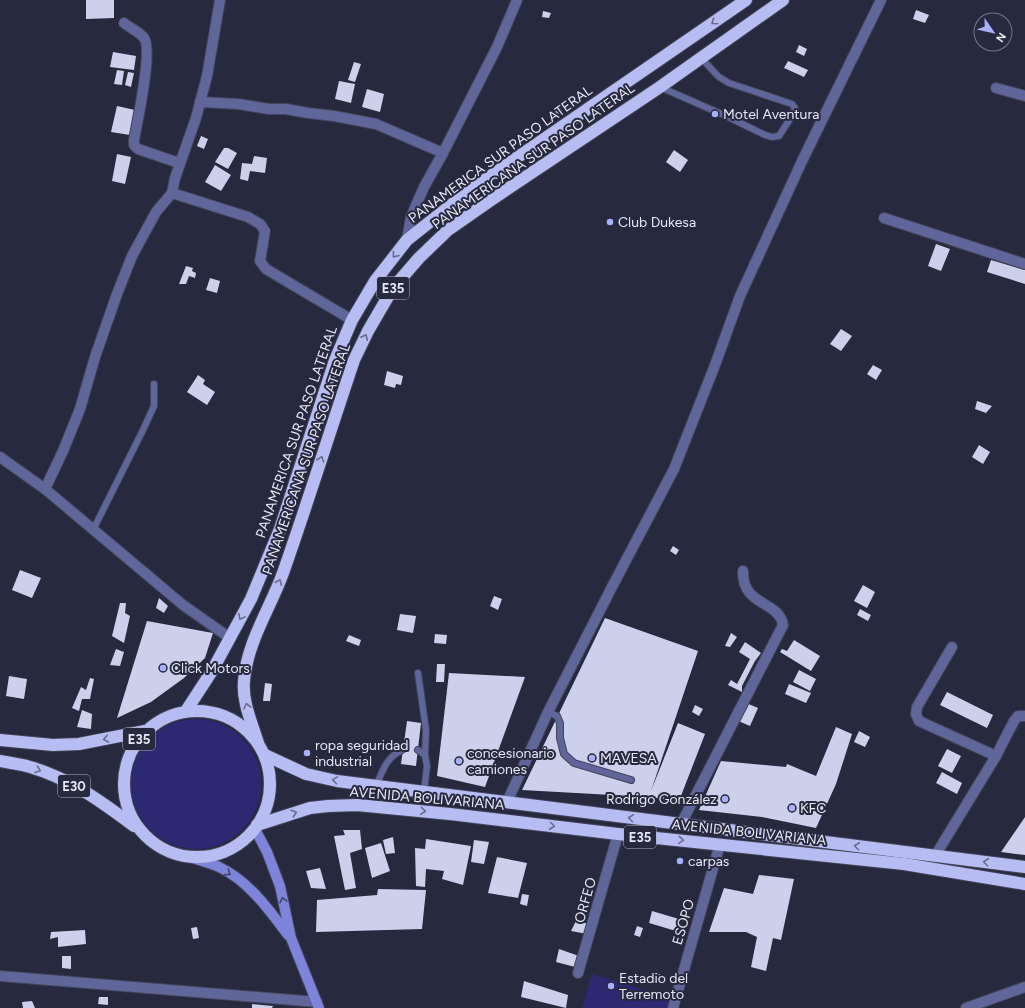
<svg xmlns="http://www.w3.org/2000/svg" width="1025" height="1008" viewBox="0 0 1025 1008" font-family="Figtree,sans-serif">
  <rect width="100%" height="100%" fill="#27293e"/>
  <g fill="#2c2972">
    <circle cx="196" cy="784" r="65"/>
    <path d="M592 974 676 999 673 1008H582Z"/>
  </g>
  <g fill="#ccd0eb">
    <path d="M86 0H114V18L86 19Z"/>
    <path d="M916 10 929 15 925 23 913 19Z"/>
    <path d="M543 11 551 13 549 18 542 17Z"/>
    <path d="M799 45 807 49 804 56 796 52Z"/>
    <path d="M113 52 136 56 134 70 110 67Z"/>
    <path d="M788 61 808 70 804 77 784 68Z"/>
    <path d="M354 62 361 64 355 82 348 80Z"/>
    <path d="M117 70 124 71 122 85 114 84Z"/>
    <path d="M128 72 134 73 131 87 125 85Z"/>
    <path d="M339 81 355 84 351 103 335 99Z"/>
    <path d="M367 89 384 94 380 112 362 107Z"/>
    <path d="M117 106 135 110 130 135 111 132Z"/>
    <path d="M559 106 563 111 553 118 549 113Z"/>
    <path d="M201 136 208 139 204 149 197 146Z"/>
    <path d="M224 148H228L237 153 228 169 215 162Z"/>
    <path d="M674 150 688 160 680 172 666 162Z"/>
    <path d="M117 154 131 157 125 184 112 181Z"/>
    <path d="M254 156 267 158 265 173 250 171 248 181 240 179 242 163 252 164Z"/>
    <path d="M215 165 231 175 221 191 205 182Z"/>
    <path d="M936 244 950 249 941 271 928 266Z"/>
    <path d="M991 260 1025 270V284L987 272Z"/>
    <path d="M186 266 193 268 192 271 196 273 195 278 189 276 186 284H179Z"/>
    <path d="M210 278 220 281 217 293 206 290Z"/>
    <path d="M841 329 852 336 841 351 830 344Z"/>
    <path d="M873 365 882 370 876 380 867 374Z"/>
    <path d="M387 371 403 376 401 385 396 384 395 388 384 385Z"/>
    <path d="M198 375 205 380 203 384 215 392 207 405 187 392Z"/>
    <path d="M977 401 992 406 986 413 975 409Z"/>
    <path d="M979 445 990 452 983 464 972 457Z"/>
    <path d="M673 546 679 550 676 555 670 551Z"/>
    <path d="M20 570 41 578 32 598 12 590Z"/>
    <path d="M863 585 875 592 867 608 854 601Z"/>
    <path d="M494 596 502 599 498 610 490 606Z"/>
    <path d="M159 598 168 606 164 613 156 608Z"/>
    <path d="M120 603H126L125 613 130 616 124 643 112 636Z"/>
    <path d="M860 609 871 615 868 621 857 615Z"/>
    <path d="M400 614 416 616 413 633 397 630Z"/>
    <path d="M605 618 698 651 651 791 678 723 705 734 679 801 648 797 522 790Z"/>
    <path d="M147 621 213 633 205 658 184 678 151 702 117 718Z"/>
    <path d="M731 633 737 637 730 647 725 646Z"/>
    <path d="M435 634 447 635 446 644 434 643Z"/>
    <path d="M349 635 361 640 359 646 346 641Z"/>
    <path d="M794 640 820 656 811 671 780 652 782 649 787 651Z"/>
    <path d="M745 642 761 653 755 661 742 686V692L728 685 731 680 737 684 750 659 739 652Z"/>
    <path d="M116 649 124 652 120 666 110 665Z"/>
    <path d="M437 664H445L444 682H436Z"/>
    <path d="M799 670 816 679 810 691 793 682Z"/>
    <path d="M449 673 525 677 485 787 437 776Z"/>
    <path d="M9 676 27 679 24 699 6 696Z"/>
    <path d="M90 678 94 679 90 699H82L79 711 72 708 81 687 86 690Z"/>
    <path d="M265 683 272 684 270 701H263Z"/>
    <path d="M789 684 811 693 806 703 785 694Z"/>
    <path d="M947 692 993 715 987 728 940 705Z"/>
    <path d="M744 702 758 708 750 726 736 720Z"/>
    <path d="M695 705 703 709 699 716 692 712Z"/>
    <path d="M82 710 92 714 91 729 77 727Z"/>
    <path d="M407 721 421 723 416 766 401 764Z"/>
    <path d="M836 727 852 734 836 784 816 828 762 817 699 810 721 761 786 767 787 764 816 776Z"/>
    <path d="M859 731 870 737 865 747 854 742Z"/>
    <path d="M947 749 961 756 952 773 938 766Z"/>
    <path d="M942 772 962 783 957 794 936 783Z"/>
    <path d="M1025 817V855L1001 852Z"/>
    <path d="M343 830H360L362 849 350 853 356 888 345 890 334 836 345 835Z"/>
    <path d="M393 837 395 853 386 854 383 840Z"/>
    <path d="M426 839 471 846 463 885 442 879 444 871 426 869 425 887 416 886 415 848 425 849Z"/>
    <path d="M474 840 489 842 484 864 471 862Z"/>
    <path d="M381 843 390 871 372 878 365 848Z"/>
    <path d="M497 857 527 863 518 898 488 893Z"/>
    <path d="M320 868 326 889 311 888 306 871Z"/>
    <path d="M759 875 794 879 781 940 773 938 766 971 751 967 757 937 746 932H709L724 888 753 894Z"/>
    <path d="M378 889 426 890 422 929 316 932 317 900 377 895Z"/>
    <path d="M522 894 529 895 527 906 520 904Z"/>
    <path d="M652 911 679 919 676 931 649 923Z"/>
    <path d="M576 921 589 924 587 934 571 931Z"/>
    <path d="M637 926 643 928 640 937 634 935Z"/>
    <path d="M197 927 199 938 193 939 191 928Z"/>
    <path d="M85 930 86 944 58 947V937L50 939 51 932Z"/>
    <path d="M559 949 579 956 575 967 556 962Z"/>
    <path d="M62 956H71V969L62 968Z"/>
    <path d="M655 973 663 975 661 981 653 979Z"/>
    <path d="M524 981 568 995 566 1008 521 997Z"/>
    <path d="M99 997H108V1005L98 1004Z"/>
    <path d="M32 1001 35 1008H23L22 1002Z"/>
    <path d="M252 1004 273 1006 272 1008H252Z"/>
  </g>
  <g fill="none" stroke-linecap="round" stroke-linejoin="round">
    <g stroke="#424458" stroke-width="8">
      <g id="lane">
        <path d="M660 87 726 116 765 135 772 137 779 136 792 116 795 108 792 104 729 83 719 77 701 58"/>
        <path d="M93 530 143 430 154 406V384"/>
        <path d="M418 673 426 730 425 755"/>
        <path d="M548 712 557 716 560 723V738L564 754 574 763 631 780"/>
        <path d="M418 750 425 755 427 766 424 792"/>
        <path d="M376 786C383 770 386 758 402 750"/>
      </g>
    </g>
    <g stroke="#424458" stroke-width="12">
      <g id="street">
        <path d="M124 23C130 28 140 32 144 38 153 50 137 123 134 140V145L138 149 179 163"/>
        <path d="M996 88 1025 96"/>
        <path d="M200 102 238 104 269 109H286L308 113 334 116 376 124 443 153"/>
        <path d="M172 193 248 217 260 224 265 231 260 261 266 269 352 320"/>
        <path d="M884 218 1025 264"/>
        <path d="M407 240 411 217 424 187 443 153 497 47 517 0"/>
        <path d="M0 457 45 489 183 605 230 638"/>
        <path d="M45 489 63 451 80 409 95 357 117 294 132 256 156 212 172 193 175 178 196 118 207 76 220 0"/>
        <path d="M952 647 917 707 916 714 919 721 996 756"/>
        <path d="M507 802 548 712 613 585 674 469 715 365 740 296 803 159 881 0"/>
        <path d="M681 824 783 625C779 600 742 607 743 571"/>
        <path d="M935 856 996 756 1014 721 1018 716H1025"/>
        <path d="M578 973 618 834"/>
        <path d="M0 976 317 1002"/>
        <path d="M673 1008 720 844"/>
        <path d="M966 1008 1025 987"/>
      </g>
    </g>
    <g stroke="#424458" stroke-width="12">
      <g id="secondary">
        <path d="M255 829 267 852 280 886 291 938 319 1008"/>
        <path d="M193 858C201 861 210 863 219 867 249 881 269 910 288 935"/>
      </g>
    </g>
    <g stroke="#424458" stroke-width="14">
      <g id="highway">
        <circle cx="197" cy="784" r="73"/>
        <path d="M186 711 212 671 251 599 280 529 335 360 352 320 375 281 407 240 470 190 746 0"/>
        <path d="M0 740 53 745 79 744 145 731"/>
        <path d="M258 743C252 723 242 702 244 681 247 642 270 609 283 573 308 502 330 431 354 360L368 331 393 288 419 258 448 230 491 200 660 87 783 0"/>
        <path d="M265 755 306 774 337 781 1025 867"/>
        <path d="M0 761C10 763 20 764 30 767 69 778 102 802 134 826"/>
        <path d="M257 825 310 808 328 806 357 805 450 814 618 834 904 864 1025 884"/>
      </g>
    </g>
    <use href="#lane" stroke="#60659a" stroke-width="6"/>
    <use href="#street" stroke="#60659a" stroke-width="10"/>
    <use href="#secondary" stroke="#7e84d9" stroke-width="10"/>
    <use href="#highway" stroke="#b7bdf2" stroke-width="12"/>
  </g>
  <defs><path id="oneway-chevron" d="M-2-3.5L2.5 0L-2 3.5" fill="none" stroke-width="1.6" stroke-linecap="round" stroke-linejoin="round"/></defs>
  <g stroke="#686c8f">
    <use href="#oneway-chevron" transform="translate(714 22) rotate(145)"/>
    <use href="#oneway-chevron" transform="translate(395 255) rotate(128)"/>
    <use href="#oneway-chevron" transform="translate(365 337) rotate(-65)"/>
    <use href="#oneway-chevron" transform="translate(321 459) rotate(-71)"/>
    <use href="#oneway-chevron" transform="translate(279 582) rotate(-67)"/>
    <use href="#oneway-chevron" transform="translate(241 617) rotate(118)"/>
    <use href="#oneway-chevron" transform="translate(247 706) rotate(-104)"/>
    <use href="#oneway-chevron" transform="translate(106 739) rotate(170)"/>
    <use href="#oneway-chevron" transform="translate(38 770) rotate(20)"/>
    <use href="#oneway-chevron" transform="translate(335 780) rotate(-171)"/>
    <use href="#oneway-chevron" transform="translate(423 811) rotate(5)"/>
    <use href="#oneway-chevron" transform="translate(294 813) rotate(-17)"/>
    <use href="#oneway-chevron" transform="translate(631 818) rotate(-173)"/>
    <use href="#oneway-chevron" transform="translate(552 826) rotate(7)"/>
    <use href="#oneway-chevron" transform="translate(681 840) rotate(5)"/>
    <use href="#oneway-chevron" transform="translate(857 846) rotate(-173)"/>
    <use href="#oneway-chevron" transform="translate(986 862) rotate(-173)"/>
  </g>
  <g stroke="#41446c">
    <use href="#oneway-chevron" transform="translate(228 873) rotate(34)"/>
    <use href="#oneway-chevron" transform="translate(283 900) rotate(-102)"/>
  </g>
  <g fill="#a8b0fc" stroke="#27293e" stroke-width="1.5">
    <circle cx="715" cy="114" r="4"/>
    <circle cx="610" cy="222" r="4"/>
    <circle cx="163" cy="668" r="4"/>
    <circle cx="307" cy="753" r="4"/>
    <circle cx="592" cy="758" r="4"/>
    <circle cx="459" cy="761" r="4"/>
    <circle cx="725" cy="799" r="4"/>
    <circle cx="792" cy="808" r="4"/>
    <circle cx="680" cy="861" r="4"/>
    <circle cx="611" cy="986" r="4"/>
  </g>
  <g text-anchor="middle" stroke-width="4" stroke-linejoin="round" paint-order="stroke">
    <g fill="#27293e" stroke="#adafbf" stroke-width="1">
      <rect x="377" y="277" width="32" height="22" rx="3"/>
      <rect x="123" y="728" width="32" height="22" rx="3"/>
      <rect x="58" y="775" width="32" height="22" rx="3"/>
      <rect x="624" y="826" width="32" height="22" rx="3"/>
    </g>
    <g font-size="13" font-weight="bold" fill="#e6e8f6">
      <text x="393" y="293">E35</text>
      <text x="139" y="744">E35</text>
      <text x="74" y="791">E30</text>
      <text x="640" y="842">E35</text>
    </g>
    <g font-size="14" fill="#e6e8f6" stroke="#27293e" text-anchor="start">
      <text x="723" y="119">Motel Aventura</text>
      <text x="618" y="227">Club Dukesa</text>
      <text x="171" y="673">Click Motors</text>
      <text x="315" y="750">ropa seguridad<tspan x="315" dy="16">industrial</tspan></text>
      <text x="467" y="758">concesionario<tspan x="467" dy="16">camiones</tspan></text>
      <text x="600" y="763">MAVESA</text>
      <text x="717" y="804" text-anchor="end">Rodrigo González</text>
      <text x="800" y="813">KFC</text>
      <text x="688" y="866">carpas</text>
      <text x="619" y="983">Estadio del<tspan x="619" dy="16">Terremoto</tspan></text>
    </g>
    <g font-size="14" fill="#e6e8f6" stroke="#27293e">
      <text transform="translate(500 154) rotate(-36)" y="5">PANAMERICA SUR PASO LATERAL</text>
      <text transform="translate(533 156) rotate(-35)" y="5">PANAMERICANA SUR PASO LATERAL</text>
      <text transform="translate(296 432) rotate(-71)" y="5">PANAMERICA SUR PASO LATERAL</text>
      <text transform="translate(306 459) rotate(-71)" y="5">PANAMERICANA SUR PASO LATERAL</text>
      <text transform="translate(427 798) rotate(5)" y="5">AVENIDA BOLIVARIANA</text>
      <text transform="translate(749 832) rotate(6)" y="5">AVENIDA BOLIVARIANA</text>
      <text transform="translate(585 900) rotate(-74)" y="5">ORFEO</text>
      <text transform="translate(683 922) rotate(-74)" y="5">ESOPO</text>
    </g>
  </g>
  <g transform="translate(993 32) rotate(124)"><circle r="19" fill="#27293e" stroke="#737588"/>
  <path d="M0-3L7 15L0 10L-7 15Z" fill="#a8b0fc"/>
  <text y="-6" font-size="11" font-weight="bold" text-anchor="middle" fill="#e6e8f6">N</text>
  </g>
</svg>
